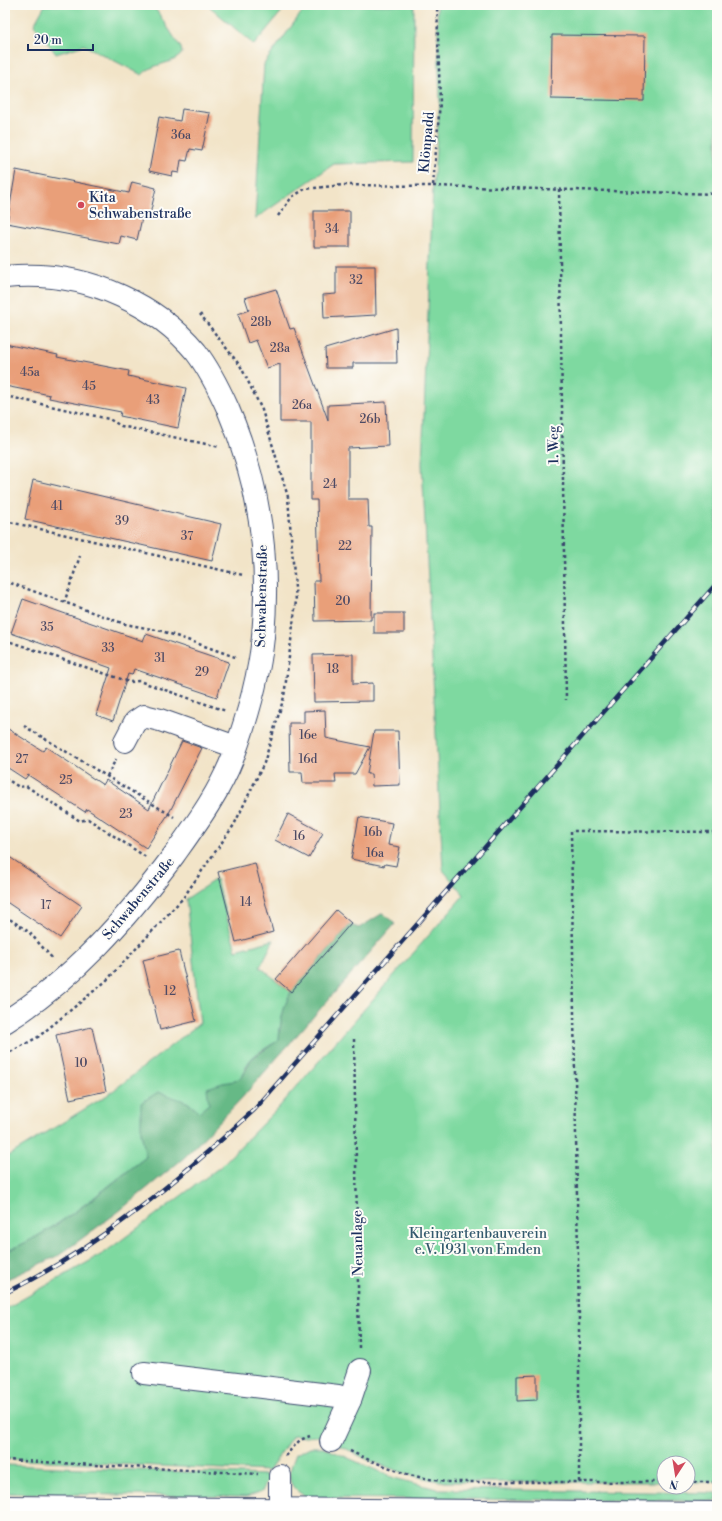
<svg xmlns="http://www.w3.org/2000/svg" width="722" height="1521" viewBox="0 0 722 1521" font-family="'Libre Bodoni',serif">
  <rect width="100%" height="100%" fill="#fdfcf7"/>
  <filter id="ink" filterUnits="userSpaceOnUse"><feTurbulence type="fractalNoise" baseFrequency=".025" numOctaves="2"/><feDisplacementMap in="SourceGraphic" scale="8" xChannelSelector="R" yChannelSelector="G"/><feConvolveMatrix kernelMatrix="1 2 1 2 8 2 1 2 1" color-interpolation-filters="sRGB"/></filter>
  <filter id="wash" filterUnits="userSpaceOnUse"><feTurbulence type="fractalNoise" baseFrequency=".012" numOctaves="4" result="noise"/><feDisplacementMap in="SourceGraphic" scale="16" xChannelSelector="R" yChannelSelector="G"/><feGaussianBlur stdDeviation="0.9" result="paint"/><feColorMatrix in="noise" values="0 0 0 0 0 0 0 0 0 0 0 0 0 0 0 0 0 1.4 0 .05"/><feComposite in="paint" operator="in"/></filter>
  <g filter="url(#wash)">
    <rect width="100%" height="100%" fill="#f2e4c8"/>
    <g fill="#7ed9a0" stroke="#4c847f">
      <path d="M45 5H149L157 11 181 48 182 53C175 65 152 62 142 75L84 45 56 54 34 25Z"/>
      <path d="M208 5H287L254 45Z"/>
      <path d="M307 5H414L413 162 334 164 255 219 264 64Z"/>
      <path d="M437 5H717V1482H688V1463H664V1482H445L409 1475 368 1460 331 1441 317 1436 305 1437 293 1435 269 1471 5 1459V1309L104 1253 220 1167 279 1107 464 895 443 870 422 464 433 186 440 102Z"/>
      <path d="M216 879 236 950 274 940 260 967 291 992C283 1007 280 1024 279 1040 270 1046 259 1051 252 1058 239 1072 250 1080 223 1083L209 1104 199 1112 187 1102 141 1132 146 1157C102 1190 57 1231 5 1252V1158L109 1094 200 1023 186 899Z"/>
      <path d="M310 1447H323L394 1478 437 1489 717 1493V1501L308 1498C285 1485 287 1477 296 1454Z"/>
      <path d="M5 1465 266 1475 270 1477 262 1491 247 1497 5 1493Z"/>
    </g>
    <path fill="#66b986" stroke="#407472" d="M383 913 395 924 240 1100 185 1157 118 1212 58 1256 5 1280V1252C57 1231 102 1191 146 1157L141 1132V1103L158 1092 187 1102 199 1112 209 1104 207 1088 223 1083 235 1081 243 1076 251 1059 279 1040C280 1024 283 1007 291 992L350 925 359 928Z"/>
    <g id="blocks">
      <g fill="#e99f79">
        <path d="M552 35 645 36 644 101 551 99Z"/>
        <path d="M182 109 210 113 202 151 190 149 187 161 181 160 179 173 173 172 172 176 149 171 159 117 180 121Z"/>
        <path d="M16 170 129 193 132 182 156 188 149 219 142 218 137 240 121 236 119 244 7 223Z"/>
        <rect x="314" y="211" width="36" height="36"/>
        <path d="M336 266H375L376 315 324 318 323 295 336 294Z"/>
        <path d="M276 289 290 329 294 328 328 420V405L386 402 388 446 348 448V499H368L369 527H372L371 620 315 621 314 581H319L317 500H311V422H280V364L267 368 256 340 248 343 238 314 249 310 245 298Z"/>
        <path d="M396 328 397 363H353V368H326L325 349Z"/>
        <path d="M5 344 58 355 57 357 129 371 128 376 186 388 178 428 120 416 121 412 49 398 50 395 5 386Z"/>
        <path d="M33 480 221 524 212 561 25 519Z"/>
        <path d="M23 599 143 641 146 634 229 662 217 697 134 669 132 675 128 674 113 721 96 715 111 668 11 633Z"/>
        <rect x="374" y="613" width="30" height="20"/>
        <path d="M353 654V684L373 683V701L314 702 313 655Z"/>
        <path d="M325 710 326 738 370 747 355 774H335L336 783H303L302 772H290L289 723H304V711Z"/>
        <path d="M5 727 43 751 46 747 103 785 106 780 149 809 182 741 202 748 169 813 146 848 87 809 85 812 28 775 25 779 5 766Z"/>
        <path d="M374 731H398L400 785 372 786 371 774H367Z"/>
        <path d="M288 814 323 833 309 858 275 840Z"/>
        <path d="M359 817 392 823 388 845 400 847 396 866 385 864 384 866 351 859Z"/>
        <path d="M5 854 82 906 60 938 5 901Z"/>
        <path d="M255 863 273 932 236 942 218 872Z"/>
        <path d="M336 910 351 923 291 992 276 979Z"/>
        <path d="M179 951 196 1021 160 1030 143 960Z"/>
        <path d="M92 1027 106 1091 70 1099 56 1035Z"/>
        <path d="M537 1375V1400L517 1401V1376Z"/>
      </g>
    </g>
  </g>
  <g filter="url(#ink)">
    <use href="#blocks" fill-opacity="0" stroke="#3b4a6e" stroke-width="1"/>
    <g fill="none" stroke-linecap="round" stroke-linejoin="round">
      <g stroke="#3b4a6e" stroke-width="24">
        <g id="minor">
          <path d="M5 277C45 273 84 279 121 296 150 309 176 328 196 352 209 369 219 389 228 409 259 481 270 559 263 637 259 678 247 719 233 757 219 793 196 824 174 855 127 918 73 980 5 1022"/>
          <path d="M125 741 135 722 144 716 160 720 236 747"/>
          <path d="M144 1373 338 1396 350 1400"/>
          <path d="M331 1441 350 1400 360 1370"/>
          <path d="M280 1476V1510"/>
          <path d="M5 1507 717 1513"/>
        </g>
      </g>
      <g stroke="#3b4a6e" stroke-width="2.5" stroke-dasharray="3 3" stroke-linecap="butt">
        <path d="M433 186 717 194"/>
        <path d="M559 189 566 700"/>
        <path d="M278 216 292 197 305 189 343 185 433 186 440 102 437 5"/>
        <path d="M5 396 109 419 121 426 220 447"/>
        <path d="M5 521 243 575"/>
        <path d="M5 581 125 624 162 631 238 658"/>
        <path d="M64 603 80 556"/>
        <path d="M5 640 130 682 139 681 226 711"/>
        <path d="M24 726 174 817"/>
        <path d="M107 776 116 759"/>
        <path d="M5 778 19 787 26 786 80 821 88 819 146 857"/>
        <path d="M5 916 29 932 53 959"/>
        <path d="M354 1039 359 1349"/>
        <path d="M5 1055 38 1037 106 981 183 898 234 825 264 763 284 697 296 601 288 497 262 410 241 367 200 314"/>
        <path d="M350 1451 369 1460 409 1475 445 1482H664"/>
        <path d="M285 1456 300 1440 310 1436"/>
        <path d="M5 1460 258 1474"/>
        <path d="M579 1482V1319L571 831 717 832"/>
        <path d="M688 1482H717"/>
      </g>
      <use href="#minor" stroke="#fff" stroke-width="22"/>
      <g stroke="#1b2f5e" stroke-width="4.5">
        <path id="rail" d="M5 1293C98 1248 180 1179 255 1109L717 583"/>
      </g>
      <use href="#rail" stroke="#fdfcf7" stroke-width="3" stroke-dasharray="9" stroke-linecap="butt"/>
    </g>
  </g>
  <circle fill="#d1495b" stroke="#fdfcf7" stroke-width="1.5" cx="81" cy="205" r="4"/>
  <g text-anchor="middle" stroke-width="4" stroke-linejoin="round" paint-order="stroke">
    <g font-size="12" fill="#4e4b65">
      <text x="181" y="139">36a</text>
      <text x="332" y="233">34</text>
      <text x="356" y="284">32</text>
      <text x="261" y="326">28b</text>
      <text x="280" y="352">28a</text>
      <text x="30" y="376">45a</text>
      <text x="89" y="390">45</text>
      <text x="153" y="404">43</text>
      <text x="302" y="409">26a</text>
      <text x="370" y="423">26b</text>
      <text x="330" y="488">24</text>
      <text x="57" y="510">41</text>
      <text x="122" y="525">39</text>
      <text x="187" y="540">37</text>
      <text x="345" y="550">22</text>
      <text x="343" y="605">20</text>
      <text x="47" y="631">35</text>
      <text x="108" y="652">33</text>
      <text x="160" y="662">31</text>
      <text x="333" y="673">18</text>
      <text x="202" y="676">29</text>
      <text x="308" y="739">16e</text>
      <text x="22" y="763">27</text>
      <text x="308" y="763">16d</text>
      <text x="66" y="784">25</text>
      <text x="126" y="818">23</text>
      <text x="373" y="836">16b</text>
      <text x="299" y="840">16</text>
      <text x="375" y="857">16a</text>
      <text x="246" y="906">14</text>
      <text x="46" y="909">17</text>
      <text x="170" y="995">12</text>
      <text x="81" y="1067">10</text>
    </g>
    <g font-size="14" fill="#1b2f5e" stroke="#fdfcf7">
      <text transform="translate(426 142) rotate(-85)" y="5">Klönpadd</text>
      <text transform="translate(553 445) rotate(-91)" y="5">1. Weg</text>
      <text transform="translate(261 596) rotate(-89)" y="5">Schwabenstraße</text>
      <text transform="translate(138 898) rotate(-50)" y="5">Schwabenstraße</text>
      <text transform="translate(357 1243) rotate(-91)" y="5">Neuanlage</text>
    </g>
    <g font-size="14" fill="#1b2f5e" stroke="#fdfcf7" text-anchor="start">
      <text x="89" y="202">Kita<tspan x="89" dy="16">Schwabenstraße</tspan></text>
    </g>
    <g font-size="14" fill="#345a6e" stroke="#fdfcf7">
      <text x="478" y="1238">Kleingartenbauverein<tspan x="478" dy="16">e.V. 1931 von Emden</tspan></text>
    </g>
  </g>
  <rect width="722" height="1521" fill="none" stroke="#fdfcf7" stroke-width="20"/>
  <g transform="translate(676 1475) rotate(192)"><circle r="19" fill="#fdfcf7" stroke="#a3aaba"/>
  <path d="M0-3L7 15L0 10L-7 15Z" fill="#d1495b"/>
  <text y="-6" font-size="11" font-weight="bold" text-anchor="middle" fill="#1b2f5e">N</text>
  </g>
  <path d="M28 44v6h65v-6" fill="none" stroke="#1b2f5e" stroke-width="2"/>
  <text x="34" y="44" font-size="12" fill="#1b2f5e" stroke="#fdfcf7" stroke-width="3" paint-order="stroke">20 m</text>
</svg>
